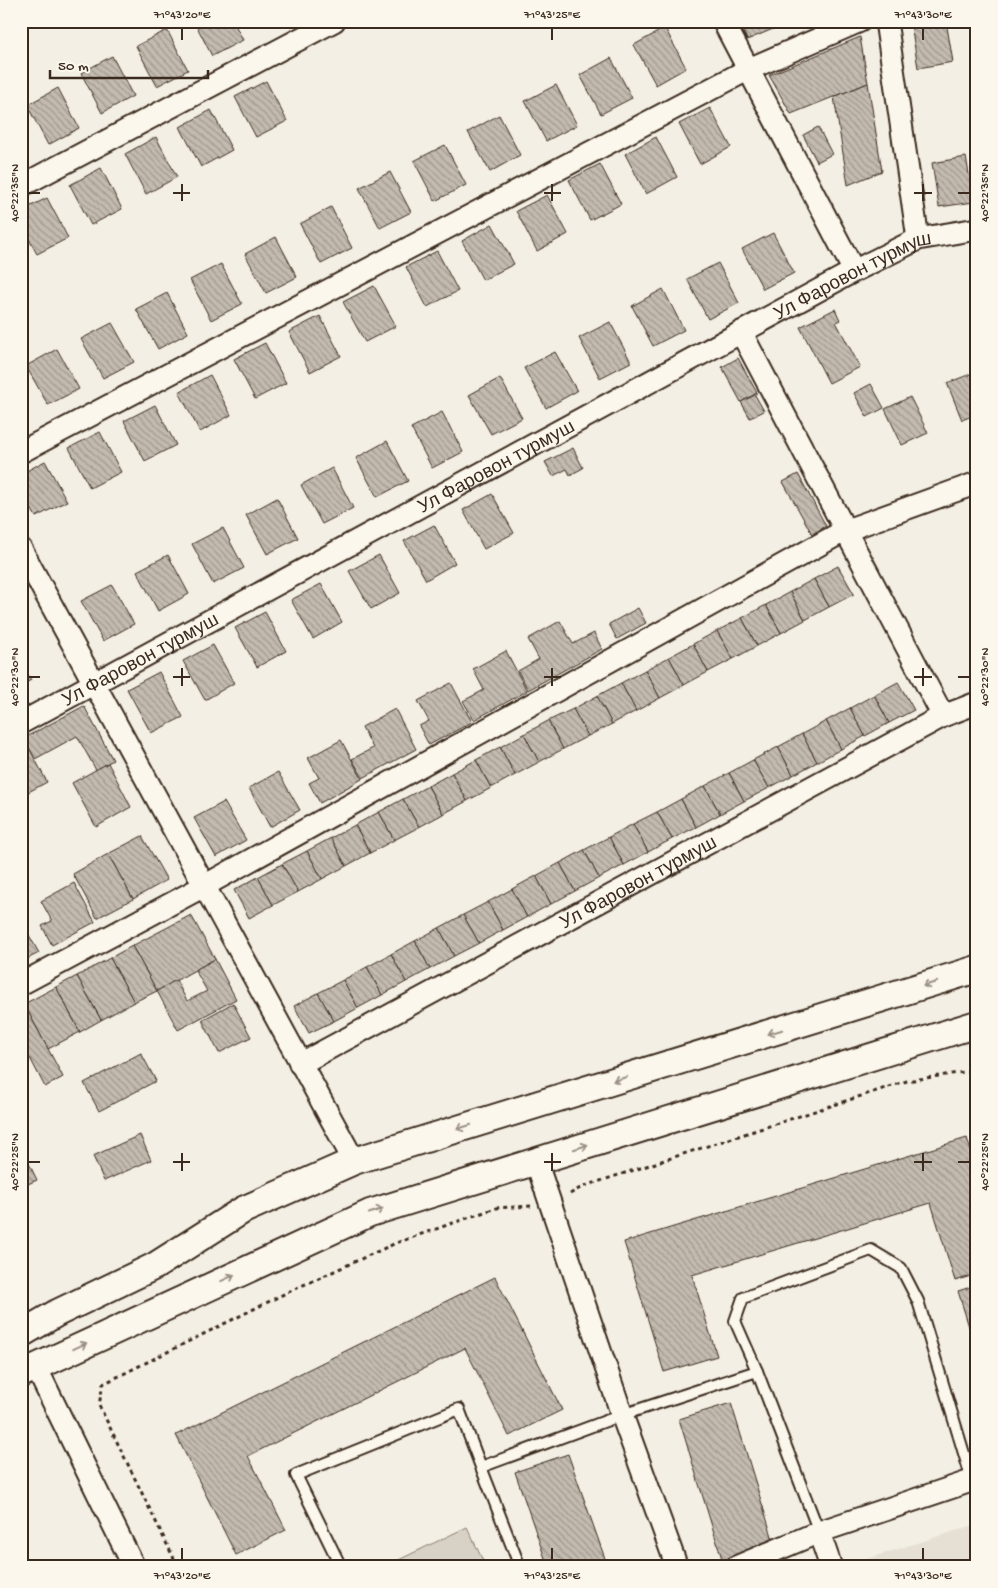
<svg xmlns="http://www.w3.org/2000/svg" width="998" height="1588" viewBox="0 0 998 1588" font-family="'Gochi Hand',sans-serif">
  <defs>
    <pattern id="building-back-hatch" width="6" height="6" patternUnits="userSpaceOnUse" patternTransform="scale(1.25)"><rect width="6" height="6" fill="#c3bbb0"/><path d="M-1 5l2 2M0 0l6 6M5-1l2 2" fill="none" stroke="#a0988f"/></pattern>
  </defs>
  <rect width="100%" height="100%" fill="#f3efe4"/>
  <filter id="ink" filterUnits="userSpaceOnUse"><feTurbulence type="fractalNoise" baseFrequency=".02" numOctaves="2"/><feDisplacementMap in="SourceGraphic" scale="10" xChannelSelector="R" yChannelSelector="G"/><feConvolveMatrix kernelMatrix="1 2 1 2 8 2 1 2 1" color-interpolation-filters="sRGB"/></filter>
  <g filter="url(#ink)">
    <path fill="#e5dfd4" d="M977 1524V1567H866L864 1560Z"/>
    <path fill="#d8d1c6" stroke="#8a7e72" d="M467 1527 486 1567H384Z"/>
    <g fill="url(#building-back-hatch)" stroke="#3b2a1e">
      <path d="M194 21H233L243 40 212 56Z"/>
      <path d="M739 21H792L747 40Z"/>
      <path d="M926 21H946L953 62 918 68 911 24Z"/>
      <path d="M665 28 686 68 656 85 634 45Z"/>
      <path d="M167 30 188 70 157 86 136 46Z"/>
      <path d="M860 37 868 83 791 114 769 75Z"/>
      <path d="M112 56 133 96 102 113 81 73Z"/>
      <path d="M611 58 632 98 601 114 580 75Z"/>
      <path d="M266 81 287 121 256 137 235 97Z"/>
      <path d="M868 83 882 171 848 185 834 97Z"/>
      <path d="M556 85 577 125 546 141 525 101Z"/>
      <path d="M58 88 79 128 48 145 27 105Z"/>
      <path d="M710 108 731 147 700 164 679 124Z"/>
      <path d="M211 110 232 150 201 167 180 127Z"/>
      <path d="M499 115 520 155 490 172 468 132Z"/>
      <path d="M818 127 832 154 817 162 803 135Z"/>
      <path d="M156 137 177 177 146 194 125 154Z"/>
      <path d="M656 137 677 177 646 194 625 154Z"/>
      <path d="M445 145 466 185 435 201 414 161Z"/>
      <path d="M966 157 974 202 939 207 932 163Z"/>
      <path d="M600 164 621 204 590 220 569 180Z"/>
      <path d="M101 168 122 209 91 225 70 185Z"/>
      <path d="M390 172 411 212 380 228 359 188Z"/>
      <path d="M547 195 568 234 537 251 516 211Z"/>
      <path d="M47 198 68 238 37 254 21 225V211Z"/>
      <path d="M331 207 352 248 321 264 300 224Z"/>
      <path d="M492 224 514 264 483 280 462 241Z"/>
      <path d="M773 233 794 273 763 289 742 249Z"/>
      <path d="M276 237 297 277 266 293 245 254Z"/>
      <path d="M437 251 458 291 427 307 406 267Z"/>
      <path d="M718 263 739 303 708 319 687 279Z"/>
      <path d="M221 264 242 304 211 320 190 280Z"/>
      <path d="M374 286 396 326 365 342 343 302Z"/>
      <path d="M663 289 684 330 653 346 632 306Z"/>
      <path d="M167 293 188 333 158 349 136 309Z"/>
      <path d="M835 309 840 320 836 322 860 367 829 383 800 327Z"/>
      <path d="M320 316 341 356 310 372 289 332Z"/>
      <path d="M610 322 631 362 600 378 579 338Z"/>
      <path d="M112 323 134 362 103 378 81 339Z"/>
      <path d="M265 343 286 383 255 399 234 359Z"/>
      <path d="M57 349 79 389 48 405 26 366Z"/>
      <path d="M555 352 577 391 546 408 524 368Z"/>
      <path d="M738 358 757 393 741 402 722 367Z"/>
      <path d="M976 372 977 414 962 420 947 383Z"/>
      <path d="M210 375 231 415 200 432 179 392Z"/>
      <path d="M500 378 522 418 491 434 469 395Z"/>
      <path d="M871 384 884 408 867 417 854 393Z"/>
      <path d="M755 395 764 411 750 418 741 402Z"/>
      <path d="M910 397 928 433 902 445 885 409Z"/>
      <path d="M155 405 176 445 145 461 124 421Z"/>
      <path d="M442 412 463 452 432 468 411 428Z"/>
      <path d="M100 432 121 472 90 488 69 448Z"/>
      <path d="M387 441 408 481 377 497 356 458Z"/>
      <path d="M573 448 583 468 570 475 567 469 553 476 545 462Z"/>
      <path d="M45 461 67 501 36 517 21 490V474Z"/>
      <path d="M332 468 353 508 322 524 301 485Z"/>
      <path d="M798 474 826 526 812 534 783 482Z"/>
      <path d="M492 494 514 533 484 549 463 510Z"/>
      <path d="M277 498 298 538 267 554 246 515Z"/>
      <path d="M434 525 455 563 426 580 404 541Z"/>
      <path d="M223 528 244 568 213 584 192 544Z"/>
      <path d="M168 555 189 594 158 611 137 571Z"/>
      <path d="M379 555 400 593 371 609 349 571Z"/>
      <path d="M838 566 854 594 829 607 814 579Z"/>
      <path d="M814 579 829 607 805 620 790 592Z"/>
      <path d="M321 584 342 622 313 639 291 600Z"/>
      <path d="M112 585 134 624 103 641 81 601Z"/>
      <path d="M790 592 805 620 781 633 766 605Z"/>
      <path d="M766 605 781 633 757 646 742 618Z"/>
      <path d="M638 608 646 623 617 639 609 624Z"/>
      <path d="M265 612 286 651 257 667 235 628Z"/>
      <path d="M742 618 757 646 733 659 717 631Z"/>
      <path d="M560 621 573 644 594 633 602 649 528 690 518 671 539 659 528 639Z"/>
      <path d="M717 631 733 659 708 672 693 644Z"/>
      <path d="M693 644 708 672 684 685 669 657Z"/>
      <path d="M213 645 234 683 205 700 183 661Z"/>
      <path d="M506 651 527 691 474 720 463 701 484 690 473 669Z"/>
      <path d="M669 657 684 685 660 698 645 670Z"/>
      <path d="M21 663 31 680 21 686Z"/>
      <path d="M645 670 660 698 636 711 621 683Z"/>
      <path d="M159 672 183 717 151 733 127 689Z"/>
      <path d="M898 682 914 710 889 723 874 695Z"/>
      <path d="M451 683 472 722 429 745 419 726 429 721 418 701Z"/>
      <path d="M621 683 636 711 612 724 597 696Z"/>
      <path d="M874 695 889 723 865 736 850 708Z"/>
      <path d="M597 696 612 724 588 736 573 709Z"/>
      <path d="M84 706 113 760 96 770 77 736 35 759 24 738Z"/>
      <path d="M850 708 865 736 841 749 826 721Z"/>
      <path d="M395 709 416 749 363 778 352 759 373 748 362 727Z"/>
      <path d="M573 709 588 736 563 749 548 721Z"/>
      <path d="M548 721 563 749 539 762 524 734Z"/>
      <path d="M826 721 841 749 817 762 802 734Z"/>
      <path d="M524 734 539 762 515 775 500 747Z"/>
      <path d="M802 734 817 762 793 775 778 747Z"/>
      <path d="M24 738 47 782 21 796V740Z"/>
      <path d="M341 740 362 779 320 803 309 783 319 778 308 758Z"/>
      <path d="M500 747 515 775 491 788 476 760Z"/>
      <path d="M778 747 793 775 769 788 753 760Z"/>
      <path d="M476 760 491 788 467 801 452 773Z"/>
      <path d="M753 760 769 788 744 801 729 773Z"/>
      <path d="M108 763 131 807 96 827 72 783Z"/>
      <path d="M278 772 300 810 270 827 249 788Z"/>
      <path d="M452 773 467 801 443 814 428 786Z"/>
      <path d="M729 773 744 801 720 814 705 786Z"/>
      <path d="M428 786 443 814 419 827 403 799Z"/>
      <path d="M705 786 720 814 696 827 681 799Z"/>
      <path d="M403 799 419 827 394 840 379 812Z"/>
      <path d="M681 799 696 827 672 839 657 812Z"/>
      <path d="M224 802 246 840 216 857 194 818Z"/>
      <path d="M379 812 394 840 370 853 355 825Z"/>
      <path d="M657 812 672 839 648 852 633 824Z"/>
      <path d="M633 824 648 852 624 865 609 837Z"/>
      <path d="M355 825 370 853 346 866 331 838Z"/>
      <path d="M142 836 167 880 133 899 108 854Z"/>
      <path d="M609 837 624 865 599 878 584 850Z"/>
      <path d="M331 838 346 866 322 879 307 851Z"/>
      <path d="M584 850 599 878 575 891 560 863Z"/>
      <path d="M307 851 322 879 298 892 282 864Z"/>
      <path d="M108 854 133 899 97 918 73 874Z"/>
      <path d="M560 863 575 891 551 904 536 876Z"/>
      <path d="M282 864 298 892 273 905 258 877Z"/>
      <path d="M536 876 551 904 527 917 512 889Z"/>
      <path d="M258 877 273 905 249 918 234 890Z"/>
      <path d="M74 883 95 922 52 945 42 926 52 921 41 901Z"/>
      <path d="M512 889 527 917 503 930 488 902Z"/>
      <path d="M488 902 503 930 479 943 463 915Z"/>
      <path d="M191 915 215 959 157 991 132 946Z"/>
      <path d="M463 915 479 943 454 956 439 928Z"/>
      <path d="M21 921 39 953 21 962Z"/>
      <path d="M439 928 454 956 430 969 415 941Z"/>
      <path d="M415 941 430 969 406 982 391 954Z"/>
      <path d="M132 946 157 991 134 1002 110 958Z"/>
      <path d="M391 954 406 982 382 995 367 967Z"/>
      <path d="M110 958 134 1002 101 1020 77 976Z"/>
      <path d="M215 959 236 999 178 1030 157 991 176 980 187 1001 207 991 195 970Z"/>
      <path d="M367 967 382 995 358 1008 343 980Z"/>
      <path d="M77 976 101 1020 80 1032 56 987Z"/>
      <path d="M343 980 358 1008 334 1021 318 993Z"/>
      <path d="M56 987 80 1032 48 1049 24 1004Z"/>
      <path d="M318 993 334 1021 309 1033 294 1006Z"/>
      <path d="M233 1003 251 1037 219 1053 202 1020Z"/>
      <path d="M24 1004 63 1077 45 1087 30 1058 21 1063V1005Z"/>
      <path d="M141 1053 156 1081 99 1111 84 1083Z"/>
      <path d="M140 1135 151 1160 104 1181 93 1156Z"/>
      <path d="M967 1138 977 1171V1274L955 1281 931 1203 692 1275 717 1356 664 1372 624 1242Z"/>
      <path d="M21 1147 37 1180 21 1187Z"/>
      <path d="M495 1277 562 1410 509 1436 465 1348 248 1456 286 1530 236 1555 176 1435Z"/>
      <path d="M977 1285V1353L958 1291Z"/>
      <path d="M731 1403 775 1546 723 1562 679 1419Z"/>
      <path d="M568 1454 608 1567H548L515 1472Z"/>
    </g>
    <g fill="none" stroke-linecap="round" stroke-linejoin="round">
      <g stroke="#3b2a1e" stroke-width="14">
        <g id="service">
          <path d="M757 1371 819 1532"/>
          <path d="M341 1567 296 1475 459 1409 481 1467"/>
          <path d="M520 1567 481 1467 622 1415 757 1371 735 1321 743 1298 871 1250 901 1268 918 1301 972 1480"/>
        </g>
      </g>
      <g stroke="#3b2a1e" stroke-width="25">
        <g id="minor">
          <path d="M723 21 854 271"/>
          <path d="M886 21 918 239"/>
          <path d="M21 186 334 21"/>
          <path d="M741 332 943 716"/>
          <path d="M21 452 749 69 860 21"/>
          <path d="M21 549 354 1161"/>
          <path id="s1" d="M21 723 854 271 918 239 977 229"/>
          <path d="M21 984 204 886 844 531 977 483"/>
          <path id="s2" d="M300 1064 943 716 977 703"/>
          <path d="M536 1161 622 1415 677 1567"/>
          <path d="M36 1367 134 1567"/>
          <path d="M736 1567 819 1532"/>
          <path d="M831 1567 819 1532 977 1479"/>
        </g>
      </g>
      <g stroke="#3b2a1e" stroke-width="30">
        <g id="tertiary">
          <path d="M21 1334 57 1313 155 1266 243 1210 354 1161 977 969"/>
          <path d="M21 1374 370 1213 977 1024"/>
        </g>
      </g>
      <g stroke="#3b2a1e" stroke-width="3" stroke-dasharray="4 4" stroke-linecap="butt">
        <path d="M570 1194 582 1187 907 1081 977 1070"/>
        <path d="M178 1567 99 1405 103 1384 288 1292 396 1243 496 1208 531 1206"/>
      </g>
      <use href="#service" stroke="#fbf7ec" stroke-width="10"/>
      <use href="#minor" stroke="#fbf7ec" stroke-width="21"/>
      <use href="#tertiary" stroke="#fbf7ec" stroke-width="26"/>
    </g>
    <defs><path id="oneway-shaft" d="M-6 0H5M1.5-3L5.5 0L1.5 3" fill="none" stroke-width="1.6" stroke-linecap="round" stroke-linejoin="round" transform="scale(1.25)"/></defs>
    <g stroke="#9b9085">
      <use href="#oneway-shaft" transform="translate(930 984) rotate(163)"/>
      <use href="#oneway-shaft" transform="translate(775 1032) rotate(163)"/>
      <use href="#oneway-shaft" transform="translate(620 1079) rotate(163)"/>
      <use href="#oneway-shaft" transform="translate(464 1127) rotate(163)"/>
      <use href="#oneway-shaft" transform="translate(581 1147) rotate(-17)"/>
      <use href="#oneway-shaft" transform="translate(376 1211) rotate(-19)"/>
      <use href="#oneway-shaft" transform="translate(228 1278) rotate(-25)"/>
      <use href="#oneway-shaft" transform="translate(80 1346) rotate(-25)"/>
    </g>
  </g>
  <path fill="none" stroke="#3b2a1e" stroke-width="2" d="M182 28V40M552 28V40M923 28V40M182 184V201M552 184V201M923 184V201M28 193H40M173 193H190M544 193H561M914 193H932M958 193H970M182 668V686M552 668V686M923 668V686M28 677H40M173 677H190M544 677H561M914 677H932M958 677H970M182 1153V1171M552 1153V1171M923 1153V1171M28 1162H40M173 1162H190M544 1162H561M914 1162H932M958 1162H970M182 1548V1560M552 1548V1560M923 1548V1560"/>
  <g text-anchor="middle" stroke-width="4" stroke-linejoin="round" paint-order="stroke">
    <g font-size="19" fill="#3b2a1e" stroke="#fbf7ec">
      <text dy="7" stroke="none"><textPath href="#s1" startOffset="945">Ул Фаровон турмуш</textPath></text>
      <text dy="7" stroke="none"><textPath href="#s1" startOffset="540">Ул Фаровон турмуш</textPath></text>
      <text dy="7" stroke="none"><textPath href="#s1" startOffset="135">Ул Фаровон турмуш</textPath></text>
      <text dy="7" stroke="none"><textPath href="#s2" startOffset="384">Ул Фаровон турмуш</textPath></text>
    </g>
  </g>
  <rect width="998" height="1588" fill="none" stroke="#fbf7ec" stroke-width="55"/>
  <path d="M50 70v8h158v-8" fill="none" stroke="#3b2a1e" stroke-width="2.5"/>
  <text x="58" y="70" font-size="15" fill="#3b2a1e" stroke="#fbf7ec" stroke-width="4" paint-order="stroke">50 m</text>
  <rect x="28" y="28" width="942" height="1532" fill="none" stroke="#3b2a1e" stroke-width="2"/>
  <g font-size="12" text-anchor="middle" fill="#3b2a1e">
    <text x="182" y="18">71°43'20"E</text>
    <text x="552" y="18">71°43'25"E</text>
    <text x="923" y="18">71°43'30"E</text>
    <text transform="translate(14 193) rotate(-90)" y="4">40°22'35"N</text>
    <text transform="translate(984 193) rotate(-90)" y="4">40°22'35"N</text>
    <text transform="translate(14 677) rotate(-90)" y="4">40°22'30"N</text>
    <text transform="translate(984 677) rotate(-90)" y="4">40°22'30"N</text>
    <text transform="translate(14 1162) rotate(-90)" y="4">40°22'25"N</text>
    <text transform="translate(984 1162) rotate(-90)" y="4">40°22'25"N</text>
    <text x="182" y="1579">71°43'20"E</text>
    <text x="552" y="1579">71°43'25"E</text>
    <text x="923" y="1579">71°43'30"E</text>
  </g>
</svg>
